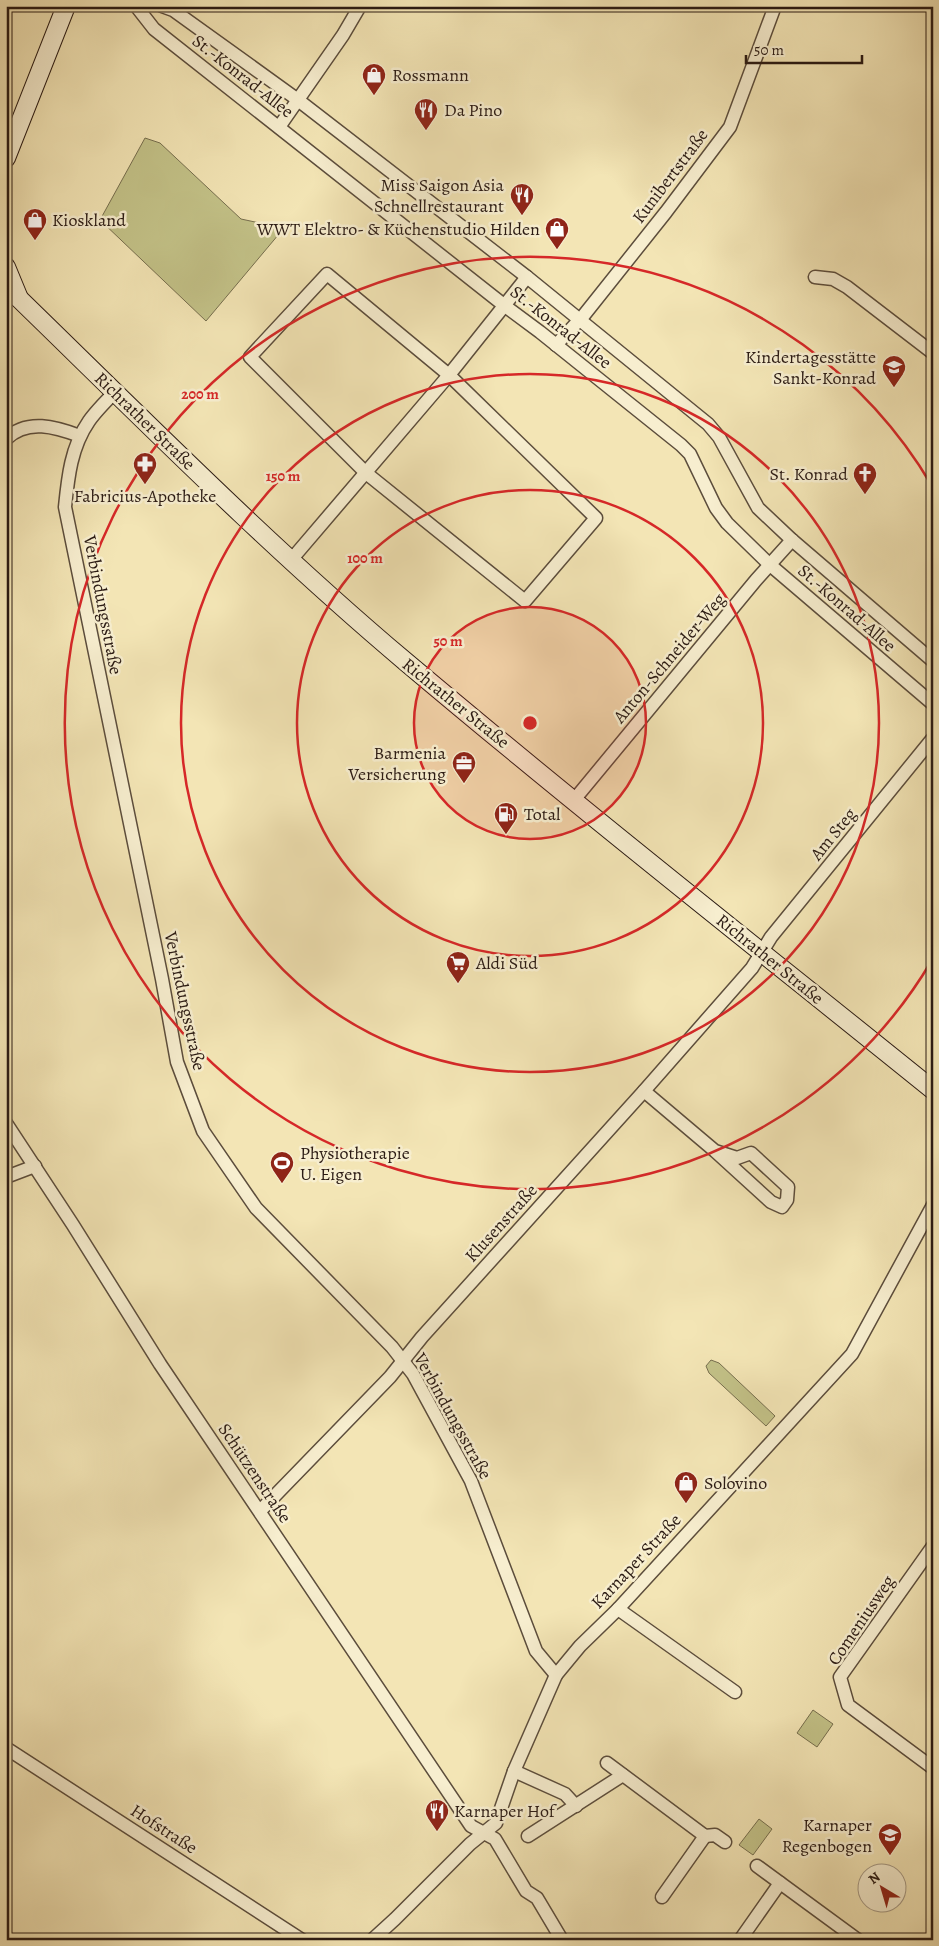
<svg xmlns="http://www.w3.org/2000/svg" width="939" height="1946" viewBox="0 0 939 1946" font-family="Alegreya,serif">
  <rect width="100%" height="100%" fill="#f3e5b5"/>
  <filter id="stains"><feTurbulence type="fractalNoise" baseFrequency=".004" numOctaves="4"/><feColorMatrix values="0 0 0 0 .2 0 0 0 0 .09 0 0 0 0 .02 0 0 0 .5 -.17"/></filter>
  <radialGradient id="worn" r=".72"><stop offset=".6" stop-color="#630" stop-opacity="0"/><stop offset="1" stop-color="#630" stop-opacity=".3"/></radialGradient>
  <g fill="#c3c288" stroke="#766e4e">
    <path d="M145 138 160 143 241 219 269 225 279 234 206 321 100 220Z"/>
    <path d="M711 1360 719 1363 775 1416 766 1426 709 1373 706 1366Z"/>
    <path d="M813 1710 833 1724 817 1747 797 1733Z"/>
    <path d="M759 1819 772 1829 753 1855 739 1845Z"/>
  </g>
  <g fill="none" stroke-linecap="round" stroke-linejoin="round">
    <g stroke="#5c4d3c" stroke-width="15">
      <g id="street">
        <path d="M136 6 154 29 505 306 540 332 681 445 690 454 716 508 727 523 769 564 933 704"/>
        <path d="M162 6 173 10 298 100 527 277 708 424 719 437 758 508 792 540 933 661"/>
        <path d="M279 127 343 35 360 6"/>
        <path d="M327 274 449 375 596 518 525 601 366 473 250 357Z"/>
        <path d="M815 277 833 279 847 287 933 353"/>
        <path d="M556 345 584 315 666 212 730 127 775 6"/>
        <path d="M115 392C106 401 96 411 89 421 71 447 68 477 65 507L162 979 177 1062 203 1131 256 1208 392 1347 413 1374 471 1481 536 1651 556 1675"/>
        <path d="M6 439C27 418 56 427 80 436"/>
        <path d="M291 560 449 375 527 277"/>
        <path d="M574 800 756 580 792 540"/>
        <path d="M644 1091 715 1151 771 1202 782 1207 787 1200 788 1187 751 1153 737 1158 715 1151"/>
        <path d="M6 1123 73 1225 160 1364 471 1826 495 1839 526 1891 537 1898 562 1940"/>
        <path d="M6 1177 35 1166"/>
        <path d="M260 1511 390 1377 422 1337 644 1091 752 968 771 937 933 738"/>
        <path d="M933 1546 840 1677 848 1705 933 1768"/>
        <path d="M618 1609 735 1692"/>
        <path d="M6 1748 302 1940"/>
        <path d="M607 1763 705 1836 715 1835 725 1842"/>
        <path d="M514 1771 565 1794 576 1806"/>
        <path d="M528 1836 623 1775"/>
        <path d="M757 1866 858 1940"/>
        <path d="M662 1897 705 1836"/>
        <path d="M372 1940 395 1919 470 1844 496 1823 514 1771 556 1675 580 1646 618 1609 852 1354 933 1205"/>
        <path d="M740 1940 780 1883"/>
      </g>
    </g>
    <g stroke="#2a1a13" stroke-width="20">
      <g id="secondary">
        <path d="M6 158 66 6"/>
        <path d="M6 267 18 296"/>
        <path d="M6 286C137 413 266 544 406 662 579 808 757 948 933 1090"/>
      </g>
    </g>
    <use href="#street" stroke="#f7eecf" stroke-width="12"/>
    <use href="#secondary" stroke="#f7eecf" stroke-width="18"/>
  </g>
  <circle cx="530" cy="723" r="116" fill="#d62828" fill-opacity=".12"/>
  <g fill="none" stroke="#d62828" stroke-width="2.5">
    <circle cx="530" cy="723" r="116"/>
    <circle cx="530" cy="723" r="233"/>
    <circle cx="530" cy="723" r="349"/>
    <path d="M932 960A466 466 0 1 1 932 486"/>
  </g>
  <defs>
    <g id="shop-pin" transform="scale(1.25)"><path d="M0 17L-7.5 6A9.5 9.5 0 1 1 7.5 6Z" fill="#8f2418" stroke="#f7eecf"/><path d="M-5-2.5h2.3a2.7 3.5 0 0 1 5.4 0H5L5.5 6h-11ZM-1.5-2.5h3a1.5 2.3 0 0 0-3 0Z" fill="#fff"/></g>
    <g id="restaurant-pin" transform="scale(1.25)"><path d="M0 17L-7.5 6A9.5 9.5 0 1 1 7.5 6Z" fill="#8f2418" stroke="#f7eecf"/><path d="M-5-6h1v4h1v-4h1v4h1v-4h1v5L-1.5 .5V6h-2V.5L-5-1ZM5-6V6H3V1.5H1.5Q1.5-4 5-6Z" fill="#fff"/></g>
    <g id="school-pin" transform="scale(1.25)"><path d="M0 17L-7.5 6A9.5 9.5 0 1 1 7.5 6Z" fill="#8f2418" stroke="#f7eecf"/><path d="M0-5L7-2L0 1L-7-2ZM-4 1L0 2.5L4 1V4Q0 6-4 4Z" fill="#fff"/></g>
    <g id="pharmacy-pin" transform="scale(1.25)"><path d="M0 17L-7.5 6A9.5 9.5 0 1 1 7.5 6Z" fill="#8f2418" stroke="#f7eecf"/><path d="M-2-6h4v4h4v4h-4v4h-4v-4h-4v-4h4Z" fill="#fff"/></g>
    <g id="church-pin" transform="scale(1.25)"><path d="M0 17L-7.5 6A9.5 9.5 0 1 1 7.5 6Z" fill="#8f2418" stroke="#f7eecf"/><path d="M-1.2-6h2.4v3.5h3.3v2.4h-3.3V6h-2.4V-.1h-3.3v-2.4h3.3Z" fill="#fff"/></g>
    <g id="office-pin" transform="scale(1.25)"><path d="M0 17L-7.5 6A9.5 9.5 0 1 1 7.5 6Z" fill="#8f2418" stroke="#f7eecf"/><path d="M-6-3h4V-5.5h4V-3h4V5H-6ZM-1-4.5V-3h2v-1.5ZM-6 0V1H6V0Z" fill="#fff"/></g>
    <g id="fuel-pin" transform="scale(1.25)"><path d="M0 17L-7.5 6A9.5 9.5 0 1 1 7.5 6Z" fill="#8f2418" stroke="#f7eecf"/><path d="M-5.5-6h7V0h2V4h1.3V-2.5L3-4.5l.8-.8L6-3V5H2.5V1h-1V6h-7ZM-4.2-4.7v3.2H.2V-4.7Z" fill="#fff"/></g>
    <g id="supermarket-pin" transform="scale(1.25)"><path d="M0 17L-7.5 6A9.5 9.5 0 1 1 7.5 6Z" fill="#8f2418" stroke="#f7eecf"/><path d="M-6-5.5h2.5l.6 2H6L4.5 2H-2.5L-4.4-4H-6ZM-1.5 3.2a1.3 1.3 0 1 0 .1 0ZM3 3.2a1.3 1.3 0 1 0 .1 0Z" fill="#fff"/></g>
    <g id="stadium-pin" transform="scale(1.25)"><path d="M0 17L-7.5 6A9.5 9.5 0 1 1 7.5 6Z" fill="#8f2418" stroke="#f7eecf"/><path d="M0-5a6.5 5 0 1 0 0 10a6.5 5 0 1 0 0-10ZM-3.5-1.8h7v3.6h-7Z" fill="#fff"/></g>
  </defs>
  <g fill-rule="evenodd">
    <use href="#shop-pin" x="374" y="75"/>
    <use href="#restaurant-pin" x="426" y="110"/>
    <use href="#restaurant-pin" x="522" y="195"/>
    <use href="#shop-pin" x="35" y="220"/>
    <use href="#shop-pin" x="557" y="229"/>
    <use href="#school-pin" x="894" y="367"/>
    <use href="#pharmacy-pin" x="145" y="464"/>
    <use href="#church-pin" x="865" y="474"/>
    <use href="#office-pin" x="464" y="763"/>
    <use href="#fuel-pin" x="506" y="814"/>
    <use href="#supermarket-pin" x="458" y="963"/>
    <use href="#stadium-pin" x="282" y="1163"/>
    <use href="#shop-pin" x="686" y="1483"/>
    <use href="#restaurant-pin" x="437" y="1811"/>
    <use href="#school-pin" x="890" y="1835"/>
  </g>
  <g text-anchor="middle" stroke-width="5" stroke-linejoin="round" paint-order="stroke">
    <g font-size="18" fill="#2a1a13" stroke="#f7eecf" text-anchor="start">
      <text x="392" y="81">Rossmann</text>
      <text x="444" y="116">Da Pino</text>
      <text x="504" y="191" text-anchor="end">Miss Saigon Asia<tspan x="504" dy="21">Schnellrestaurant</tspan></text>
      <text x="52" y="226">Kioskland</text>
      <text x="540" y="235" text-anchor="end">WWT Elektro- &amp; Küchenstudio Hilden</text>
      <text x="876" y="363" text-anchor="end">Kindertagesstätte<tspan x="876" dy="21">Sankt-Konrad</tspan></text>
      <text x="848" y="480" text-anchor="end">St. Konrad</text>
      <text x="145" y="502" text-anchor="middle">Fabricius-Apotheke</text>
      <text x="446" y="759" text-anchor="end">Barmenia<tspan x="446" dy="21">Versicherung</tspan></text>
      <text x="524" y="820">Total</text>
      <text x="476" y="969">Aldi Süd</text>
      <text x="300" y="1159">Physiotherapie<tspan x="300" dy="21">U. Eigen</tspan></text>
      <text x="704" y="1489">Solovino</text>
      <text x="454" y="1817">Karnaper Hof</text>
      <text x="872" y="1831" text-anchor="end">Karnaper<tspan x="872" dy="21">Regenbogen</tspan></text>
    </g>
    <g font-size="18" fill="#2a1a13" stroke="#f7eecf">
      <text transform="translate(243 76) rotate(38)" y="6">St.-Konrad-Allee</text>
      <text transform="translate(670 176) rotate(-53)" y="6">Kunibertstraße</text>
      <text transform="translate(561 327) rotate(38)" y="6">St.-Konrad-Allee</text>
      <text transform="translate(145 421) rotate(44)" y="6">Richrather Straße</text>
      <text transform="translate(103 605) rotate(79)" y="6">Verbindungsstraße</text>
      <text transform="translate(847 608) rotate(41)" y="6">St.-Konrad-Allee</text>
      <text transform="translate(669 658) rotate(-50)" y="6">Anton-Schneider-Weg</text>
      <text transform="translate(456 703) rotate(39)" y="6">Richrather Straße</text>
      <text transform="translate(833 834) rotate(-51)" y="6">Am Steg</text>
      <text transform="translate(770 959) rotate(39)" y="6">Richrather Straße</text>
      <text transform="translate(185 1001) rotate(78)" y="6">Verbindungsstraße</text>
      <text transform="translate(501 1223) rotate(-48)" y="6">Klusenstraße</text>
      <text transform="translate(453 1416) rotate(61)" y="6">Verbindungsstraße</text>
      <text transform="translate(255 1473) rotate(56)" y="6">Schützenstraße</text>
      <text transform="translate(636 1561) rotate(-47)" y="6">Karnaper Straße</text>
      <text transform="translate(861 1620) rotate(-56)" y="6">Comeniusweg</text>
      <text transform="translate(164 1829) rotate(33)" y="6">Hofstraße</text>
    </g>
  </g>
  <circle cx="530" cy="723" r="8" fill="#d62828" stroke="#f7eecf" stroke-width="2.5"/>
  <g font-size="15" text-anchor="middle" font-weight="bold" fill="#d62828" stroke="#f7eecf" stroke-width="5" stroke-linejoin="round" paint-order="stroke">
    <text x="200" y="399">200 m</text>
    <text x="283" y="481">150 m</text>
    <text x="365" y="563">100 m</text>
    <text x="448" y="646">50 m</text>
  </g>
  <rect width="939" height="1946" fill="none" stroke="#f3e5b5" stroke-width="25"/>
  <rect x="8" y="8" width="924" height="1931" fill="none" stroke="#2a1a13" stroke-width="2.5"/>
  <rect x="12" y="12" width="914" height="1921" fill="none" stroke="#2a1a13"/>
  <g transform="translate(882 1888) rotate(322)"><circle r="24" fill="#f7eecf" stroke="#a59984"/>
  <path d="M0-4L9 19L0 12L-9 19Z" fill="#8f2418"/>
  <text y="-8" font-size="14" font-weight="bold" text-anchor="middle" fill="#2a1a13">N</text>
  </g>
  <path d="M746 55v8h116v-8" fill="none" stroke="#2a1a13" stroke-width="2.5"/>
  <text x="754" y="55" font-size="15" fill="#2a1a13" stroke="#f7eecf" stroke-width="4" paint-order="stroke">50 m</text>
  <rect width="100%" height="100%" filter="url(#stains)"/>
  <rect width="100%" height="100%" fill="url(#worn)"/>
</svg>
